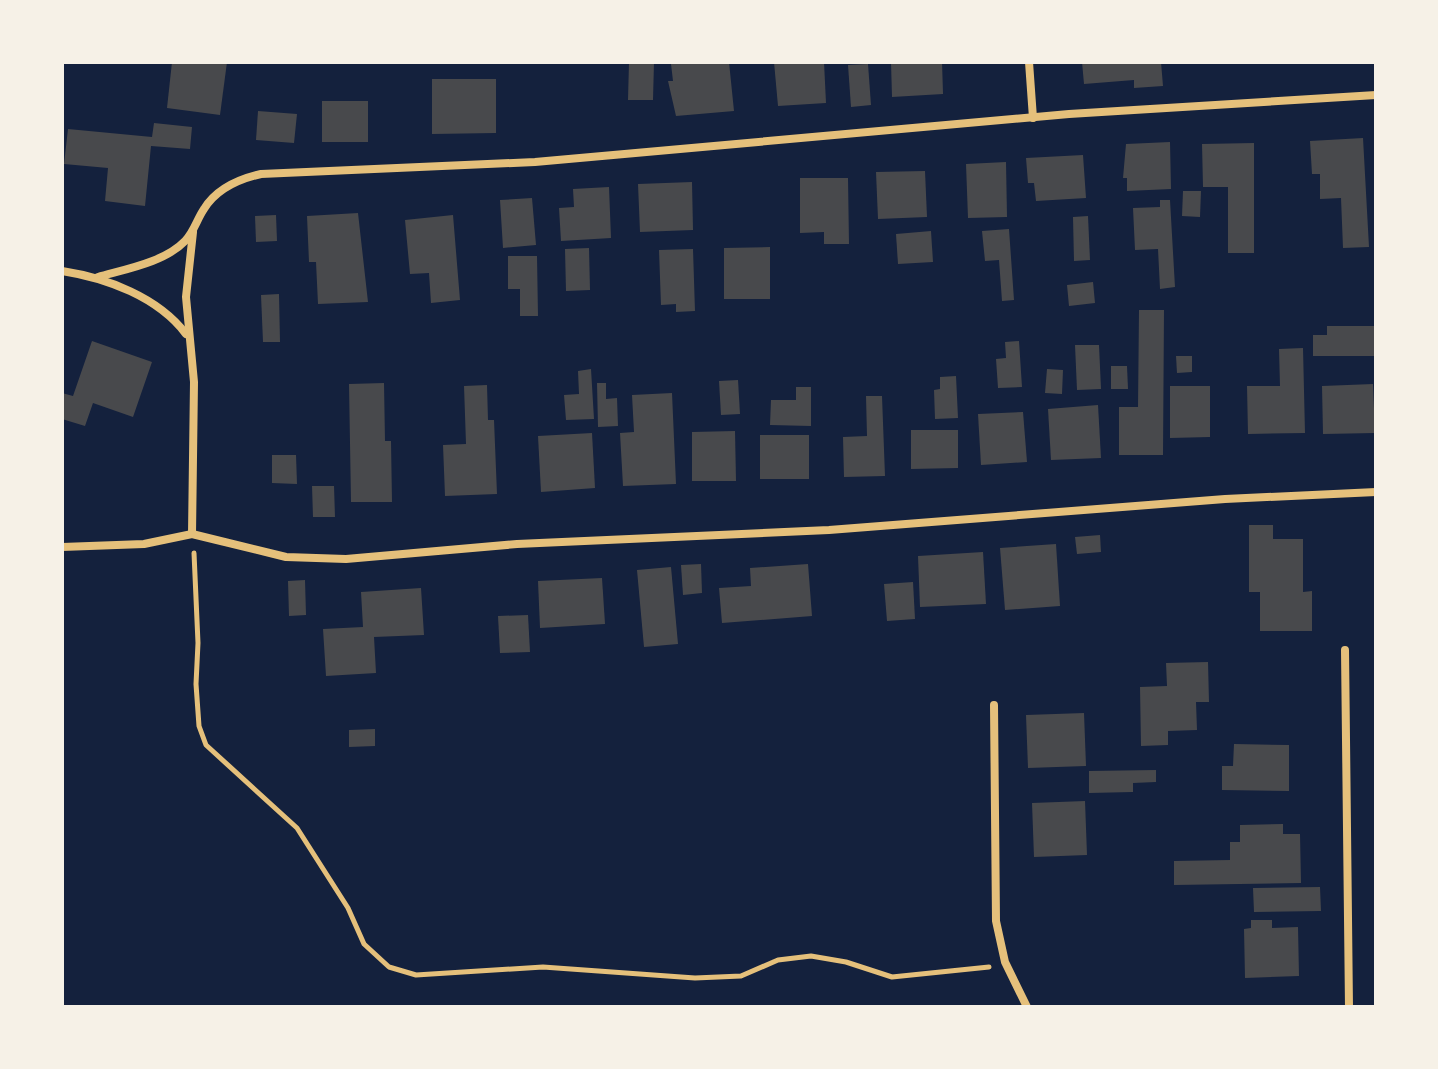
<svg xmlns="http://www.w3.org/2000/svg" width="1438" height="1069" viewBox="0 0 1438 1069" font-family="Manrope,sans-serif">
  <rect width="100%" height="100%" fill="#14213d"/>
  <g fill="#48494c">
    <path d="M172 62H227L220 115 167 108Z"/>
    <path d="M629 62H654L653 100H628Z"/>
    <path d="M729 62 734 111 676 116 668 81H673L671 64Z"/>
    <path d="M774 62H824L826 103 778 106Z"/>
    <path d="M891 62H942L943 94 892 97Z"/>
    <path d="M1082 62H1161L1163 86 1134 88V80L1084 84Z"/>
    <path d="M868 64 871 105 851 107 848 65Z"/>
    <path d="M432 79H496V133L432 134Z"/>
    <rect x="322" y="101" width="46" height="41"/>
    <path d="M258 111 297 114 294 143 256 140Z"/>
    <path d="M154 123 192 127 190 149 151 146 145 206 105 201 108 168 64 164 68 129 152 137Z"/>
    <path d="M1363 138 1369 247 1343 248 1341 198 1320 199V174H1312L1310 141Z"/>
    <path d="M1170 142 1171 189 1127 191V178H1123L1126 144Z"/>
    <path d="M1254 143V253H1228V187H1203L1202 144Z"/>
    <path d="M1083 155 1086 198 1036 201 1034 183H1028L1026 158Z"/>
    <path d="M1006 162 1007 217 968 218 966 164Z"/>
    <path d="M925 171 927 217 878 219 876 172Z"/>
    <path d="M800 178H848L849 244H824V232L800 233Z"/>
    <path d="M692 182 693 230 640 232 638 184Z"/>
    <path d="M609 187 611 238 561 241 559 208 574 207 573 189Z"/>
    <path d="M1183 191H1201L1200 217 1182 216Z"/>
    <path d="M532 198 536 245 503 248 500 200Z"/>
    <path d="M1160 200H1170L1175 287 1160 289 1158 249 1135 250 1133 208 1160 207Z"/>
    <path d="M358 213 368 302 318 304 316 262H309L307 216Z"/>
    <path d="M276 215 277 241 256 242 255 216Z"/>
    <path d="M453 215 460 300 431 303 429 273 410 274 405 220Z"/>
    <path d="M1088 216 1090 260 1074 261 1073 217Z"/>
    <path d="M1009 229 1014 300 1002 301 999 260 985 261 982 231Z"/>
    <path d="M931 231 933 262 898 264 896 234Z"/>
    <path d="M770 247V299H724V248Z"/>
    <path d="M589 248 590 290 566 291 565 249Z"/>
    <path d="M693 249 695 311 676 312V304L661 305 659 250Z"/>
    <path d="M508 256H537L538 316H520V289H508Z"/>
    <path d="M1093 282 1095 303 1069 306 1067 285Z"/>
    <path d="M279 294 280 342H263L261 295Z"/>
    <path d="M1139 310H1164L1163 455H1119V407H1138Z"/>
    <path d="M1327 326H1376V356H1313V335H1327Z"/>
    <path d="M92 341 152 362 133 417 93 403 85 426 62 419V393L73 396Z"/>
    <path d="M1019 341 1022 387 998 388 996 359 1006 358 1005 342Z"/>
    <path d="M1075 345H1099L1101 389 1077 390Z"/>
    <path d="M1303 348 1305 433 1248 434 1247 386H1280L1279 349Z"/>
    <path d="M1176 356H1192V372L1177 373Z"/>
    <path d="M1111 366H1127L1128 389H1111Z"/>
    <path d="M591 369 594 419 566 420 564 395 579 394 578 371Z"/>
    <path d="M1047 369 1063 370 1062 394 1045 393Z"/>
    <path d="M956 376 958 418 935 419 934 390 940 389V377Z"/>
    <path d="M738 380 740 414 721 415 719 381Z"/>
    <path d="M384 383 385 441H391L392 502H351L349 384Z"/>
    <path d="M597 383H606V399L617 398 618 426 598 427Z"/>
    <path d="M1373 384 1375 433 1323 434 1322 386Z"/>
    <path d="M487 385 488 420H494L497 494 445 496 443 445 466 444 464 386Z"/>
    <path d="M1170 386H1210V437L1170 438Z"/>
    <path d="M796 387H811V426L770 425 771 400H796Z"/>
    <path d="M672 393 676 484 623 486 620 433 634 432 632 395Z"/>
    <path d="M866 396H882L885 476 844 477 843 437 867 436Z"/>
    <path d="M1098 405 1101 458 1051 460 1048 409Z"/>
    <path d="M1023 412 1027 462 981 465 978 414Z"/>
    <path d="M911 430H958V468L911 469Z"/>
    <path d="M735 431 736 481H692V432Z"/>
    <path d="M592 433 595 488 541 492 538 436Z"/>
    <rect x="760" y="435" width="49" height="44"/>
    <path d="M272 455H296L297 484 272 483Z"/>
    <path d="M312 486H334L335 517H313Z"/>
    <path d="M1249 525H1273V539H1303V592L1312 591V631H1260V592H1249Z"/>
    <path d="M1100 535 1101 552 1077 554 1075 537Z"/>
    <path d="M1056 544 1060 606 1005 610 1000 548Z"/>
    <path d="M983 552 986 604 920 607 918 556Z"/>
    <path d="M701 564 702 593 683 595 681 565Z"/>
    <path d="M808 564 812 616 722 623 719 588 751 586 750 568Z"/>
    <path d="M671 567 678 644 644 647 637 570Z"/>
    <path d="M602 578 605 624 540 628 538 581Z"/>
    <path d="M305 580 306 615 289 616 288 581Z"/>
    <path d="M913 582 915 619 887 621 884 584Z"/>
    <path d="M421 588 424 635 374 637 376 673 326 676 323 629 363 627 361 592Z"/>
    <path d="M528 615 530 652 500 653 498 616Z"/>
    <path d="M1208 662 1209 702H1196L1197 730 1168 731V745L1141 746 1140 687 1167 686 1166 663Z"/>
    <path d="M1084 713 1086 766 1028 768 1026 715Z"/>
    <path d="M375 729V746L349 747V730Z"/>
    <path d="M1234 744 1289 745V791L1222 790V766H1233Z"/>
    <path d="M1156 770V782L1133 783V792L1089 793V771Z"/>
    <path d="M1085 801 1087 855 1034 857 1032 803Z"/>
    <path d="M1283 824V834H1300L1301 883 1174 885V861L1230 860V842H1240V825Z"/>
    <path d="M1320 887 1321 911 1254 912 1253 888Z"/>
    <path d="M1251 920H1272V928L1298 927 1299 976 1245 978 1244 929 1251 928Z"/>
  </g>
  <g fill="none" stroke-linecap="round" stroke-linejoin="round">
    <path stroke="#e5c07b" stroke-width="5" d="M194 553 198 643 196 684 199 726 206 745 297 828 348 908 364 944 389 967 416 975 543 967 695 978 741 976 778 960 811 956 846 962 892 977 989 967"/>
    <g stroke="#e5c07b" stroke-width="8">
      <path d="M1029 62 1033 118"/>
      <path d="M62 271C107 278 158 297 186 334"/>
      <path d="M98 277C126 269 165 262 185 241 194 232 197 219 204 209 217 188 239 179 261 174L535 162 1069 114 1376 95"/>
      <path d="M192 534 194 382 186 297 193 232"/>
      <path d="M62 547 144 544 192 534 286 557 346 559 517 544 829 530 1225 499 1376 492"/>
      <path d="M1345 650 1349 1007"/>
      <path d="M994 705 996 921 1005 962 1027 1007"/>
    </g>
  </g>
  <rect width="1438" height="1069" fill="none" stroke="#f6f1e7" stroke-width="128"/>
</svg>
